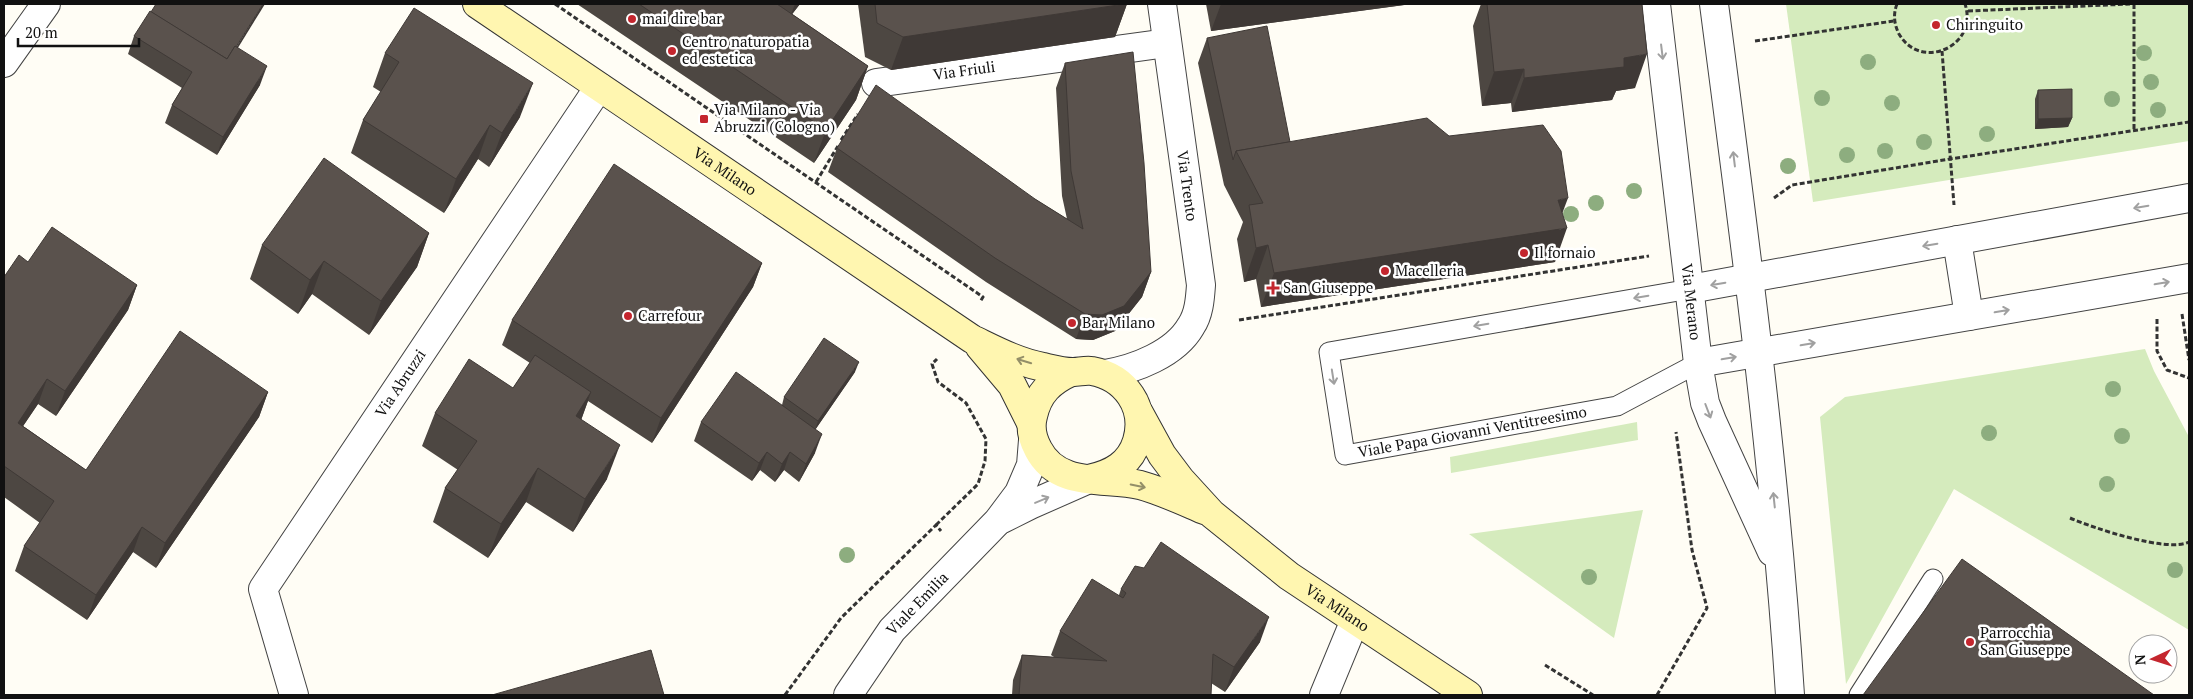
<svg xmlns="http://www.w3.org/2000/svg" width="2193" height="699" viewBox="0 0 2193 699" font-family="'PT Serif',serif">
  <rect width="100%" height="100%" fill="#fffdf5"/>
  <g fill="#d5ebbd">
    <path d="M1786 4H2189V141L1813 202Z"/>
    <path d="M2145 349 2154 371 2189 437V630L1954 489 1846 684 1820 417 1845 397Z"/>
    <path d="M1637 422 1638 440 1451 473 1450 457Z"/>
    <path d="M1643 510 1614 638 1469 534Z"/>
  </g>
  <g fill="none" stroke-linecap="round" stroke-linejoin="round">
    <g stroke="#444" stroke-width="21">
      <g id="service">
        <path id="s1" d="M1690 289 1329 352 1345 455 1617 406 1698 363"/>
        <path d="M1859 695 1933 579"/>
      </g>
    </g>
    <g stroke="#444" stroke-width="30">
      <g id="minor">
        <path d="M4 63 46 4"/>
        <path id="s2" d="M876 83 1167 43"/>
        <path d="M1957 240 1969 316"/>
        <path d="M1690 289 2189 198"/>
        <path d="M1698 363 2189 278"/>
        <path d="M1105 374C1135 369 1175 354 1191 326 1199 314 1200 299 1201 285L1162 4"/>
        <path d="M1002 519 1030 505 1089 479"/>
        <path id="s3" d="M294 695 263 589 599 87"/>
        <path id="s4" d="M848 695 892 630 998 521 1019 493 1031 465 1033 440"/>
        <path d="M1324 695 1355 620"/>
      </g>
    </g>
    <g stroke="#444" stroke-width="30">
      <g id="tertiary">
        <path id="s5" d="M1656 4 1698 363 1705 403 1712 421 1772 552"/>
        <path d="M1714 4C1744 234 1775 464 1790 695"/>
      </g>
    </g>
    <g stroke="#333" stroke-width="30">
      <g id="secondary">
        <path id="s6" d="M477 4 972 339C995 350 1017 362 1043 367 1052 369 1063 372 1073 372 1079 372 1085 370 1092 371 1125 377 1147 407 1137 441 1130 464 1112 474 1089 479"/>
        <path d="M980 347 1012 385 1031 423"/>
        <path d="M1071 372C1051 381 1038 393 1033 416 1030 427 1032 438 1038 449 1058 488 1104 477 1140 485 1162 491 1183 501 1204 510"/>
        <path id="s7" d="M1139 413 1162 455 1180 479 1212 514 1289 576 1468 695"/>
      </g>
    </g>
    <g stroke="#333" stroke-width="3" stroke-dasharray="5 2.5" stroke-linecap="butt">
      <path d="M555 4 983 297 980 302"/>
      <path d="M1897 4C1893 14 1894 24 1899 34 1921 72 1979 46 1965 4"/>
      <path d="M2134 4V130"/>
      <path d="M1968 11 2130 4"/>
      <path d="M1755 41 1894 21"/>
      <path d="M1942 51 1954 205"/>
      <path d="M841 140 858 114"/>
      <path d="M816 182 838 146"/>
      <path d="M1774 198 1792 185 1950 159 2189 122"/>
      <path d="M2182 314 2189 360"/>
      <path d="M2157 319V351L2167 370 2189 378"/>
      <path d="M1239 320 1649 256"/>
      <path d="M2070 518C2093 528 2168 553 2189 542"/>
      <path d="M936 525 978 484 985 461 986 439 966 403 938 382 932 364 937 359"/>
      <path d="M1545 665 1593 695"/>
      <path d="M785 695 841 618 936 525 941 531"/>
      <path d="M1657 695 1707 608 1692 550 1676 432"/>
    </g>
    <use href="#service" stroke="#fff" stroke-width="19"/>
    <use href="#minor" stroke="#fff" stroke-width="28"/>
    <use href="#tertiary" stroke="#fff" stroke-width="28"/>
    <use href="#secondary" stroke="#fff6b0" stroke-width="28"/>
  </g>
  <g fill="#8dad7f">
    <circle cx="2144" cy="53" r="8"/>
    <circle cx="1868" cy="62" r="8"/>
    <circle cx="2151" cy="82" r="8"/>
    <circle cx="1822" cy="98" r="8"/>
    <circle cx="2112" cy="99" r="8"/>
    <circle cx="1892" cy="103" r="8"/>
    <circle cx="2158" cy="110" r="8"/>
    <circle cx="1987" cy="134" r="8"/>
    <circle cx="1924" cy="142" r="8"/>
    <circle cx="1885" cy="151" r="8"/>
    <circle cx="1847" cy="155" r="8"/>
    <circle cx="1788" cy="166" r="8"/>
    <circle cx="1634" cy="191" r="8"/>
    <circle cx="1596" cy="203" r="8"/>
    <circle cx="1571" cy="214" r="8"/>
    <circle cx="2113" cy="389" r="8"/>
    <circle cx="1989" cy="433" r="8"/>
    <circle cx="2122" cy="436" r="8"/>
    <circle cx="2107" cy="484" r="8"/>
    <circle cx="847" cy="555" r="8"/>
    <circle cx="2175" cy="570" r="8"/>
    <circle cx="1589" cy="577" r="8"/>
  </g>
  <g fill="#4d4742">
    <path d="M577 4H800L792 14 868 66 856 100 814 163Z"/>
    <path d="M858 4H1127L1115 37 891 70 865 57Z"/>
    <path d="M1206 4H1411L1211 31Z"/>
    <path d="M1481 4H1642L1635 88 1616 91 1612 100 1512 112 1511 103 1482 106 1473 26Z"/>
    <path d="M134 36 238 48 260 85 217 155 165 123 172 105 182 88 128 54Z"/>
    <path d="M1207 38 1290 142 1449 136 1562 213 1555 262 1261 307 1256 279 1244 282 1237 239 1243 222 1224 185 1198 63Z"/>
    <path d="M385 53 520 117 489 167 478 159 444 213 351 153 363 120 381 92 373 87Z"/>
    <path d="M1065 63 1151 272 1142 297 1115 331 1093 340 1076 339 986 282 828 172 837 148 1035 199 1067 219 1062 196 1056 88Z"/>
    <path d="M2038 90 2072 118 2068 127 2035 129V99Z"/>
    <path d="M429 233 417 267 369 335 312 294 298 314 250 279 262 245Z"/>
    <path d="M28 262 137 285 128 310 56 416 38 404 23 426 86 470 268 392 259 417 156 568 133 552 87 620 15 571 24 546 40 523 4 497V277Z"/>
    <path d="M762 263 753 287 652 443 588 401 581 420 607 479 573 532 526 502 488 558 433 522 445 488 458 470 422 446 435 413 513 388 530 363 502 345 512 320Z"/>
    <path d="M855 372 815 430V453L799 482 784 470 775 482 760 470 752 481 694 441 701 422 782 405 784 397Z"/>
    <path d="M1121 589 1260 642 1225 692 1211 683V695H1012L1013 680 1022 655 1054 657 1051 655 1060 631 1119 595Z"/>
  </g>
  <g fill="#3f3936">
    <path d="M263 4H265L220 77 224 67Z"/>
    <path d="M795 4H800L790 17Z"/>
    <path d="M1127 4 1115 37 891 70 903 37Z"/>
    <path d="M1221 4H1412L1211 31Z"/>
    <path d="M1647 54 1635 88 1616 91 1612 100 1512 112 1524 78 1624 58Z"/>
    <path d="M267 66 260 85 217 155 223 137Z"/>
    <path d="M868 66 856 100 814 163 826 130Z"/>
    <path d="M1524 69 1511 103 1482 106 1494 72Z"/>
    <path d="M533 83 520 117 489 167 502 133Z"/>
    <path d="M2072 118 2068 127 2035 129 2038 119Z"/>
    <path d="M490 125 478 159 444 213 456 179Z"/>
    <path d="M1568 198 1556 230 1567 228 1555 262 1261 307 1274 273 1558 200Z"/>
    <path d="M429 233 417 267 369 335 381 301Z"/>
    <path d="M1268 245 1256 279 1244 282 1256 248Z"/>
    <path d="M324 261 312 294 298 314 310 280Z"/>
    <path d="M762 263 753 287 652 443 661 418Z"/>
    <path d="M1151 272 1142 297 1115 331 1093 340 1076 339 1085 314Z"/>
    <path d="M137 285 128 310 56 416 65 391Z"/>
    <path d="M859 362 855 372 815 430 818 421Z"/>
    <path d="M47 379 38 404 9 447 18 423Z"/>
    <path d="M268 392 259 417 156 568 165 543Z"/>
    <path d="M591 392 579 426 576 416Z"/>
    <path d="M822 434 815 453 799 482 806 464Z"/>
    <path d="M620 445 607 479 573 532 585 499Z"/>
    <path d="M767 452 760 470 752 481 759 463Z"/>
    <path d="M790 452 784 470 775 482 782 464Z"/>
    <path d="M538 468 526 502 488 558 501 524Z"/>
    <path d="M142 527 133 552 87 620 96 595Z"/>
    <path d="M1269 617 1260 642 1225 692 1234 667Z"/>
  </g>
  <g fill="#5a524d" stroke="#3f3936">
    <path d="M156 4H263L236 47 235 46 227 59 151 12Z"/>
    <path d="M639 4H777L868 66 826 130Z"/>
    <path d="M875 4H1125L903 37 877 23Z"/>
    <path d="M1487 4H1642L1647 54 1624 58V67L1524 78V69L1494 72Z"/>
    <path d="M414 8 533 83 502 133 490 125 456 179 363 120 399 62 385 53Z"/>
    <path d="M150 11 227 59 235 46 267 66 223 137 172 105 192 72 134 36Z"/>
    <path d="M1267 26 1290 142 1236 151 1233 160 1207 38Z"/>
    <path d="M1133 52 1144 163 1151 272 1124 306 1102 315 1085 314 995 258 837 148 876 85 1035 199 1083 229 1071 171 1065 63Z"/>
    <path d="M2072 89V118L2038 119V90Z"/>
    <path d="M1427 118 1449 136 1543 125 1561 151 1568 198 1558 200 1567 228 1274 273 1268 245 1256 248 1249 205 1263 203 1236 151Z"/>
    <path d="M324 158 429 233 381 301 324 261 310 280 262 245Z"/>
    <path d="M614 164 762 263 661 418 512 320Z"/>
    <path d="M52 227 137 285 65 391 47 379 18 423 86 470 180 331 268 392 165 543 142 527 96 595 24 546 54 501 4 466V277L19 255 28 262Z"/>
    <path d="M824 338 859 362 818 421 784 397Z"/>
    <path d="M535 355 591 392 576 416 620 445 585 499 538 468 501 524 445 488 477 441 435 413 469 359 513 388Z"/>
    <path d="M736 372 822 434 806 464 790 452 782 464 767 452 759 463 701 422Z"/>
    <path d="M1161 542 1269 617 1234 667 1213 654 1211 695H1019L1022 655 1107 661 1060 631 1092 579 1123 598 1126 593 1121 589 1135 566 1144 568Z"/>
    <path d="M1962 559 2154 695H1863Z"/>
    <path d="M651 650 664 695H492Z"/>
  </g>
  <defs><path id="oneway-shaft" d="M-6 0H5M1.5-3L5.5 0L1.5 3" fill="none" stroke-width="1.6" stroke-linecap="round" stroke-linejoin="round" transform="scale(1.25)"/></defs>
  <g stroke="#a0a0a0">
    <use href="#oneway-shaft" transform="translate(1662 52) rotate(83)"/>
    <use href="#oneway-shaft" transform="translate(1734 159) rotate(-97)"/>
    <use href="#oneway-shaft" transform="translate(2141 207) rotate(170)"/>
    <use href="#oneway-shaft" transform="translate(1930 245) rotate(170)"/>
    <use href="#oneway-shaft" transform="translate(2162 283) rotate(-10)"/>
    <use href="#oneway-shaft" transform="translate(1718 284) rotate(170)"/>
    <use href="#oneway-shaft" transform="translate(1641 297) rotate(170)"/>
    <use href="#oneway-shaft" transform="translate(2002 311) rotate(-10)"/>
    <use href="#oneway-shaft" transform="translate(1481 325) rotate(170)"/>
    <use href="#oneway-shaft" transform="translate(1808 344) rotate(-10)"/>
    <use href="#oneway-shaft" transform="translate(1729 358) rotate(-10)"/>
    <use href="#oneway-shaft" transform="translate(1333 377) rotate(81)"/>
    <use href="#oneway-shaft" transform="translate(1708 411) rotate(69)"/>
    <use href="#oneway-shaft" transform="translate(1042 500) rotate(-23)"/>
    <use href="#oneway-shaft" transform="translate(1774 500) rotate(-96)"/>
  </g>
  <g stroke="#948f68">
    <use href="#oneway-shaft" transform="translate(1024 361) rotate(-163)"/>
    <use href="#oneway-shaft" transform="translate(1138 486) rotate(12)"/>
  </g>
  <g fill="#c4262e" stroke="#fff" stroke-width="2">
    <circle cx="632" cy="19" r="5"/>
    <circle cx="1936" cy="25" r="5"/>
    <circle cx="672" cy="51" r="5"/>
    <rect x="699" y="114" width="10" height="10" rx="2.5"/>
    <circle cx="1524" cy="253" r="5"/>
    <circle cx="1385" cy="271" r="5"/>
    <path d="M1270.5 280.5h5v5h5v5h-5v5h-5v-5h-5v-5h5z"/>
    <circle cx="628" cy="316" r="5"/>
    <circle cx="1072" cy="323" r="5"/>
    <circle cx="1970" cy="642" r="5"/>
  </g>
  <g text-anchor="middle" stroke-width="5" stroke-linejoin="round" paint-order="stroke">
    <g font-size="15" fill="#111" stroke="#fff" text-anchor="start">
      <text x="642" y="24">mai dire bar</text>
      <text x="1946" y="30">Chiringuito</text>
      <text x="682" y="47">Centro naturopatia<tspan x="682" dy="17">ed estetica</tspan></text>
      <text x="714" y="115">Via Milano - Via<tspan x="714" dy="17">Abruzzi (Cologno)</tspan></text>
      <text x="1534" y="258">Il fornaio</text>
      <text x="1395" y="276">Macelleria</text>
      <text x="1283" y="293">San Giuseppe</text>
      <text x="638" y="321">Carrefour</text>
      <text x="1082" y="328">Bar Milano</text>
      <text x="1980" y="638">Parrocchia<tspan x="1980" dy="17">San Giuseppe</tspan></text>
    </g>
    <g font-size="15" fill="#111" stroke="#fff">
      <text dy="5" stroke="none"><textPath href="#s2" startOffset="89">Via Friuli</textPath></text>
      <text dy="5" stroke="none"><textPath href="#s6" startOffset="299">Via Milano</textPath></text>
      <text transform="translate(1187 186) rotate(82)" y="5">Via Trento</text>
      <text dy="5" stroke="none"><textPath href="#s5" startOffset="300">Via Merano</textPath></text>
      <text dy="5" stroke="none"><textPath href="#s3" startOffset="358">Via Abruzzi</textPath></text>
      <text dy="5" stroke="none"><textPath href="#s1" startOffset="600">Viale Papa Giovanni Ventitreesimo</textPath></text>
      <text dy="5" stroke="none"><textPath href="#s4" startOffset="115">Viale Emilia</textPath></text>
      <text dy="5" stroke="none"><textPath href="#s7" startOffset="282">Via Milano</textPath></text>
    </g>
  </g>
  <rect width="2193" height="699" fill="none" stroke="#111111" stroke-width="10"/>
  <g transform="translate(2153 659) rotate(266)"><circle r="24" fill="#ffffff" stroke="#a0a0a0"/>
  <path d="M0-4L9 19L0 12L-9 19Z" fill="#c4262e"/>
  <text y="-8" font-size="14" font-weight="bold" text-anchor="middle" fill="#111111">N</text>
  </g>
  <path d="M18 38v8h121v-8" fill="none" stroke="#111111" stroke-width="2.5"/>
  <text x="25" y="38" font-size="15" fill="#111111" stroke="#ffffff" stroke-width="4" paint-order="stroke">20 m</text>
</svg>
